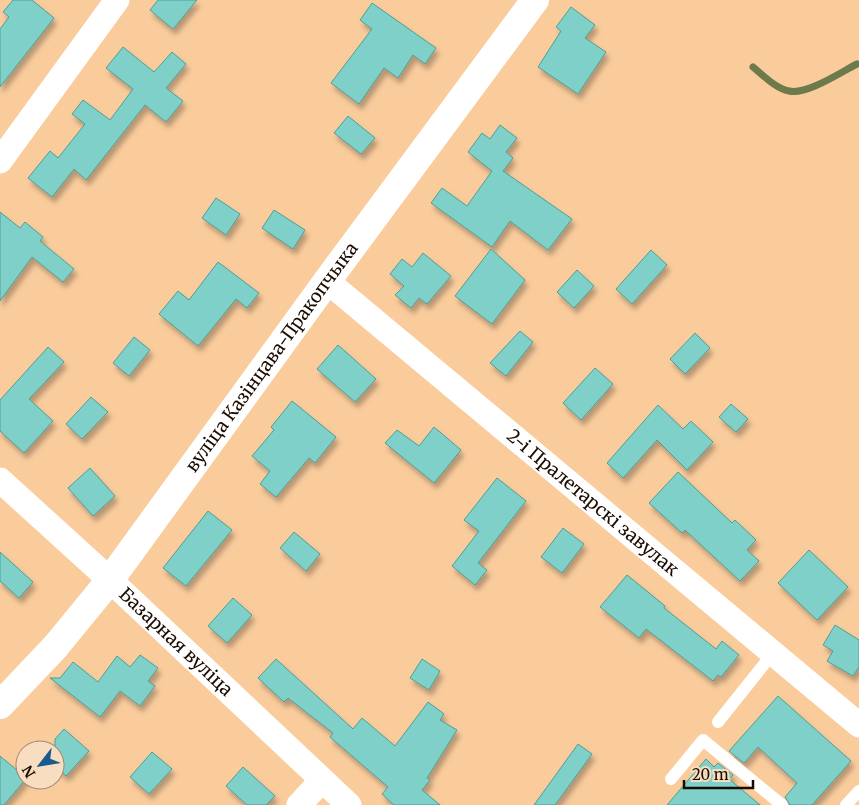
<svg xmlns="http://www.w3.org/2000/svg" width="859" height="805" viewBox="0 0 859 805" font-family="Merriweather,serif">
  <defs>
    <filter id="shadow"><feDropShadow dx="3" dy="5.5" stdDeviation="2.5" flood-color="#0004"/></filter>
  </defs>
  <rect width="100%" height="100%" fill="#facc9c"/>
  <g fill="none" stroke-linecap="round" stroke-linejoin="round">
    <path stroke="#6c7a4c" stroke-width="7" d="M753 67C763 75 775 88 789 91 807 95 841 72 857 64"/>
  </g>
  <g fill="#7ed0c8" stroke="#4c9f97" filter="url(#shadow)">
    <path d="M13 0H32L54 18 0 87V29L9 17 3 12Z"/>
    <path d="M158 0H197L173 29 150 10Z"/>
    <path d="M372 3 436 48 425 64 413 55 398 78 384 68 359 104 331 83 372 29 360 20Z"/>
    <path d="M571 7 595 25 585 38 606 52 578 94 538 67 561 31 556 27Z"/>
    <path d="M123 47 154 72 172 52 186 64 166 88 183 101 166 122 145 105 86 180 74 169 52 197 28 178 50 151 58 158 85 124 72 114 83 100 110 120 133 89 106 68Z"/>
    <path d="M348 116 375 138 361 154 334 133Z"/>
    <path d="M500 125 517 138 506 152 513 158 503 171 572 219 548 250 510 221 492 247 431 203 442 188 467 206 492 171 468 152 482 133 490 139Z"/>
    <path d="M216 198 240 214 226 235 202 218Z"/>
    <path d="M274 210 305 230 293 249 262 228Z"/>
    <path d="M0 212 20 228 25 222 43 237 40 241 74 269 63 282 32 257 0 301Z"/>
    <path d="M491 249 525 280 492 324 455 296Z"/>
    <path d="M651 250 667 265 632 304 616 289Z"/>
    <path d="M423 253 451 276 427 304 419 298 411 308 395 295 404 286 390 274 402 259 412 267Z"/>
    <path d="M218 262 259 293 247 308 236 299 198 346 159 314 178 291 189 300Z"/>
    <path d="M577 270 594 286 574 308 557 292Z"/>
    <path d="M520 331 533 342 506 376 490 363Z"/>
    <path d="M695 333 710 348 685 374 670 359Z"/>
    <path d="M134 337 150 350 129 376 113 363Z"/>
    <path d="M338 345 376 379 355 402 317 369Z"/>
    <path d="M48 347 64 362 29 399 53 421 24 453 0 431V400Z"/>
    <path d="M595 368 613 384 581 420 563 403Z"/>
    <path d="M91 397 108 412 82 439 66 424Z"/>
    <path d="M292 401 336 437 315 463 309 458 276 497 260 484 270 471 252 456 274 430 271 427Z"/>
    <path d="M731 404 748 419 736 432 719 417Z"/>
    <path d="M658 405 683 429 691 421 713 442 687 470 657 440 623 478 607 463Z"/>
    <path d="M434 427 461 450 434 483 385 443 397 430 419 446Z"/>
    <path d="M90 468 115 496 93 516 68 488Z"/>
    <path d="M678 472 732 523 735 520 756 540 747 550 759 561 740 581 685 530 682 533 649 503Z"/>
    <path d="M497 478 526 501 478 563 487 570 475 585 452 566 479 531 464 520Z"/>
    <path d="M208 511 232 530 186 586 163 568Z"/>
    <path d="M563 528 584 544 562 573 541 557Z"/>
    <path d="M294 532 320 554 306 571 280 548Z"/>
    <path d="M809 550 848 587 817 620 778 583Z"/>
    <path d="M0 552 33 582 19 598 0 581Z"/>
    <path d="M627 575 665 606 664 608 716 649 722 641 739 655 721 677 718 675 713 681 646 629 639 638 600 607Z"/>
    <path d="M233 598 252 615 227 643 208 626Z"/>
    <path d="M835 625 859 640V667L853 676 827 661 833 651 823 645Z"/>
    <path d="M140 655 158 668 148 681 155 686 140 706 120 691 100 717 50 678H60L73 662 98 682 117 656 130 667Z"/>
    <path d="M276 659 353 729 362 718 395 746 428 702 444 714 440 720 457 730 427 778 430 780 422 790 440 805H394L382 794 388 787 330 737 333 733 288 698 284 702 258 678Z"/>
    <path d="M422 659 440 671 429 690 410 678Z"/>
    <path d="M778 696 851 761 812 805H790L785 797 797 783 758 747 744 763 729 751Z"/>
    <path d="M64 729 89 751 66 776 55 766V739Z"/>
    <path d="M578 744 592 754 555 805H534Z"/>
    <path d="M152 752 172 769 149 794 130 777Z"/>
    <path d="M0 756 25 777V780L4 805H0Z"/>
    <path d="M706 759 714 767 718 763 733 775 729 779 760 805H667Z"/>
    <path d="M243 767 275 796 266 805H247L226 786Z"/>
  </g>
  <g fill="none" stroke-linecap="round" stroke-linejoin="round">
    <g stroke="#fff" stroke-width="12">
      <path d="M718 722 773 653"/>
      <path d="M671 779 703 740 782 805"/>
      <path d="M846 805 859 791"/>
    </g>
    <g stroke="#fff" stroke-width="25">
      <path d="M0 161 117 0"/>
      <path id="s1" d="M327 281 859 725"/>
      <path id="s2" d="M0 480 110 580 349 805"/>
      <path d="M299 805 322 780"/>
    </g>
    <path stroke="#fff" stroke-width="28" id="s3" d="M0 705 56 646 110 580 327 281 535 0"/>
  </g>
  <g text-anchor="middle" stroke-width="4.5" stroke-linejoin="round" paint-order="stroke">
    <g font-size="18" fill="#1b0c00" stroke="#f9ddc0">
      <text dy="6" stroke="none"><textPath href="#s3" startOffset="442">вуліца Казінцава-Пракопчыка</textPath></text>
      <text dy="6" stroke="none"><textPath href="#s1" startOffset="346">2-і Пралетарскі завулак</textPath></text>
      <text dy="6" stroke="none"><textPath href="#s2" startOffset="239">Базарная вуліца</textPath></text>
    </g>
  </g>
  <g transform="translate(40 765) rotate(239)"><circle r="24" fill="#f9ddc0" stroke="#a08973"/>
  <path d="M0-4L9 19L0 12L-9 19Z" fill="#185b90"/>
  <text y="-8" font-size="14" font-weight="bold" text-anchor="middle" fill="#1b0c00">N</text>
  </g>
  <path d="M684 780v8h69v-8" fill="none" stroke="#1b0c00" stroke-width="2.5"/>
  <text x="692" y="780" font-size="15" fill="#1b0c00" stroke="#f9ddc0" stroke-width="4" paint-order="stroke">20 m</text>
</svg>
